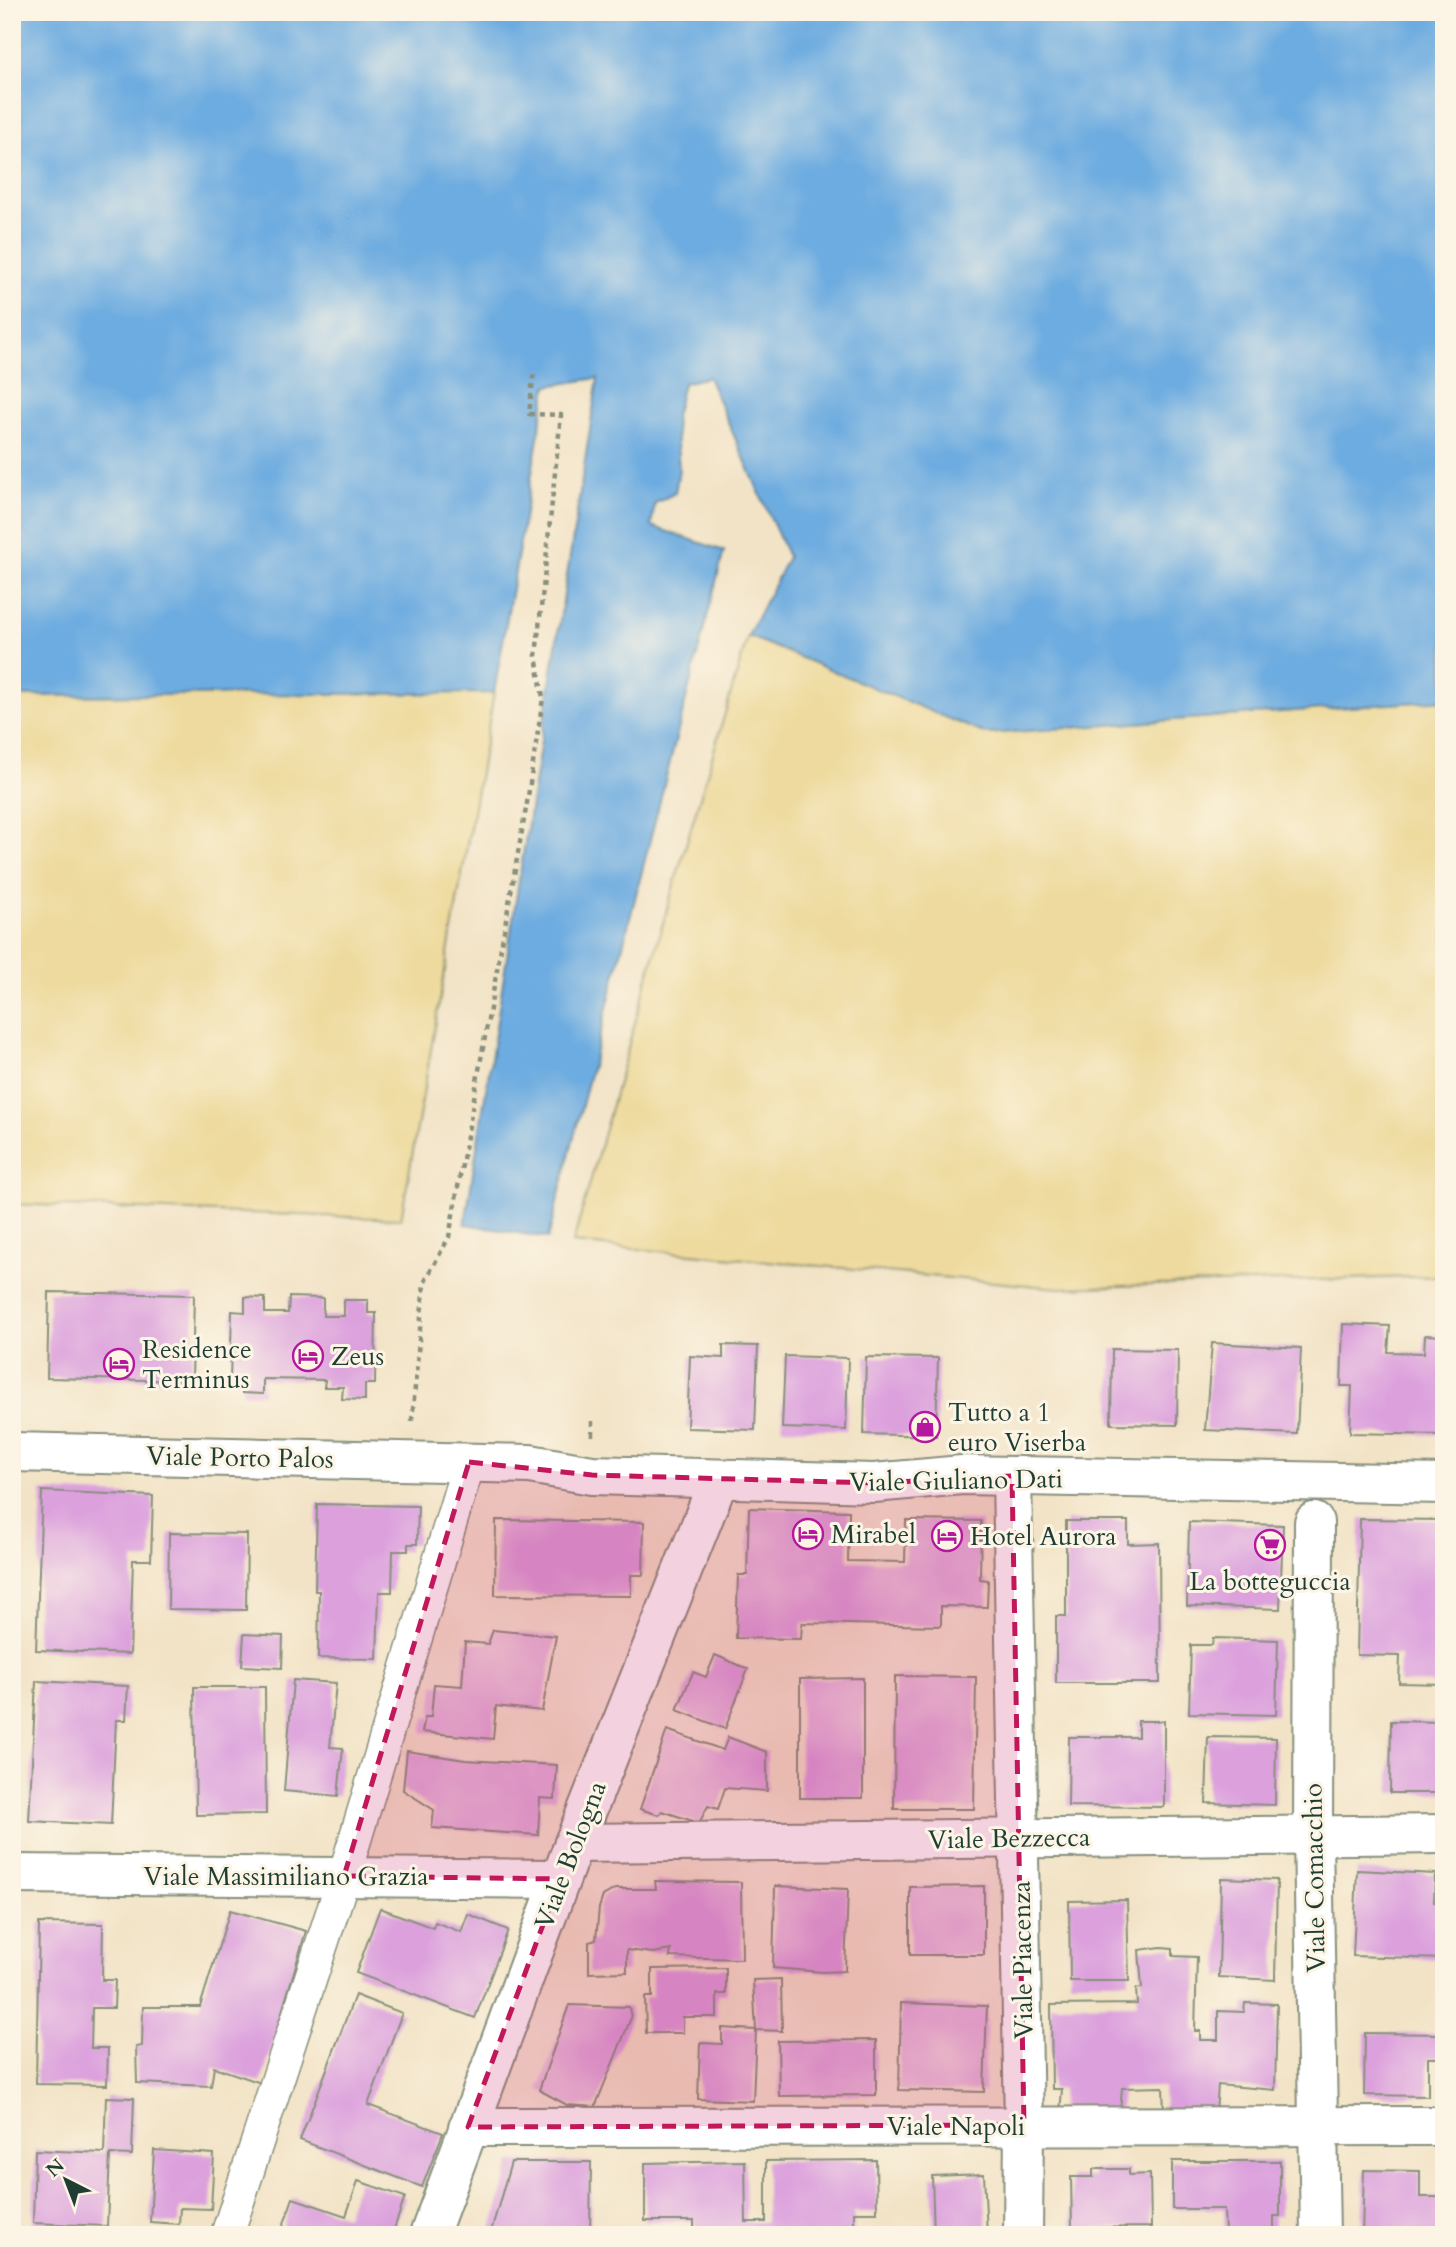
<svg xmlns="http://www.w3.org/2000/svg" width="1456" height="2247" viewBox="0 0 1456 2247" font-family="Cardo,serif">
  <rect width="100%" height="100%" fill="#fcf5e5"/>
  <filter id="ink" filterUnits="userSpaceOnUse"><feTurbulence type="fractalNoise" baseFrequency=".0143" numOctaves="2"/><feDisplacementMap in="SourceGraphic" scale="14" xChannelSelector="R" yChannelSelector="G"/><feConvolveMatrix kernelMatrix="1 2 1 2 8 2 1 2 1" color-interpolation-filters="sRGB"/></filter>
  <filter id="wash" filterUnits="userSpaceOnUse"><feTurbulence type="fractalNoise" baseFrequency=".00686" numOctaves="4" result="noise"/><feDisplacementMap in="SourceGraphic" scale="28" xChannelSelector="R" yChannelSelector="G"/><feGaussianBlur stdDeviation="1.57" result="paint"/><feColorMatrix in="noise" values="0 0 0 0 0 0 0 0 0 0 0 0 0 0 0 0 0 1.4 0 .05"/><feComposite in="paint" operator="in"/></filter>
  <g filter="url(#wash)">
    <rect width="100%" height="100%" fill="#f2e3c6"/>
    <g fill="#eeda9e" stroke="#868c69" stroke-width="2">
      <path d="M748 636 986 734 1444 700V1276L1058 1288 573 1243 669 902Z"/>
      <path d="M494 693 401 1219 12 1204V696Z"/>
    </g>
    <path fill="#6dace0" stroke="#46748a" stroke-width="2" d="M12 12H1444V700L986 734 748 636 788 557 708 377 683 383 675 417 679 469 675 493 655 503 651 526 724 551 548 1238 465 1224 598 378 547 386 494 693 12 696Z"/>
    <g id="blocks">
      <g fill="#dca1dd">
        <path d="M49 1292 194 1295 192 1381 47 1378Z"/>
        <path d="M245 1297 265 1298V1313H288L289 1297 323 1298V1316H344V1300H368V1313H376L375 1384H365V1400L342 1399 343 1387H324L325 1380 263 1379V1394L242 1393V1382L230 1381 232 1311 245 1312Z"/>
        <path d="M1343 1324 1390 1326 1388 1352 1424 1353 1425 1335 1444 1336V1435L1350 1433 1352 1386H1341Z"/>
        <path d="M1212 1343 1301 1348 1297 1434 1205 1430Z"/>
        <path d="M723 1345 758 1346 755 1430 687 1428 690 1356 723 1358Z"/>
        <path d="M1112 1349 1178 1350 1177 1425 1111 1424Z"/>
        <path d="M785 1356 848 1358 846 1430 782 1428Z"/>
        <path d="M866 1357 938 1358 936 1436 864 1434Z"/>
        <path d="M42 1491 153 1496 151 1560H133L130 1654 36 1650Z"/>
        <path d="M317 1504 418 1506 417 1544H408V1551H393L392 1592H379L377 1659 318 1658 319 1591H315Z"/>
        <path d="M749 1508 849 1511 848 1561 905 1562 906 1520 981 1521 980 1579 988 1580 987 1607 941 1606V1626L802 1623 801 1639 736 1638 738 1575H747Z"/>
        <path d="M1360 1519 1444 1520V1684L1399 1683 1400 1656 1357 1655Z"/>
        <path d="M496 1520 644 1522 643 1575H631V1596L495 1595Z"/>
        <path d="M1066 1521H1128V1544L1159 1543 1160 1683H1056V1616H1066Z"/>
        <path d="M1189 1522 1283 1525 1280 1609 1187 1606Z"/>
        <path d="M169 1533 247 1534 246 1610 168 1609Z"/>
        <path d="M493 1630 556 1636 542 1711 496 1706 493 1739 422 1732 425 1717H431L434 1684 462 1686 465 1642 488 1644Z"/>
        <path d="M244 1634 283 1636 282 1668 242 1666Z"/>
        <path d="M1213 1638 1278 1640 1276 1715 1189 1713 1191 1645H1212Z"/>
        <path d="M715 1655 748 1669 725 1729 677 1710 693 1672 706 1677Z"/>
        <path d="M895 1676 976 1677 974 1809H894Z"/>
        <path d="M863 1678V1798H800V1679Z"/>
        <path d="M293 1680 336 1683 330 1747 343 1748 338 1796 284 1791Z"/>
        <path d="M36 1681 128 1686 126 1720H116L111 1825 29 1821Z"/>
        <path d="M194 1687H265L266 1814 196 1815Z"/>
        <path d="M1138 1721H1164V1807L1068 1806 1069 1737H1138Z"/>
        <path d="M1391 1721 1444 1722V1793H1390Z"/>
        <path d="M667 1730 723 1750 728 1737 767 1752V1791L725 1788 718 1809 708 1806 699 1823 662 1811 659 1815 640 1809Z"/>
        <path d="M1208 1737 1276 1738 1275 1805 1206 1803Z"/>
        <path d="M407 1751 465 1760 557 1765 555 1799 540 1798 538 1835 432 1828 434 1810 403 1790Z"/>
        <path d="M1357 1870 1435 1874 1434 1902 1444 1903V1959L1353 1956Z"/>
        <path d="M1221 1878 1277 1880 1275 1980 1219 1977Z"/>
        <path d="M655 1881 741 1882 742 1959 670 1957 671 1950 653 1953 627 1950V1972L589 1973V1942L596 1940 599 1908 603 1896 615 1889H656Z"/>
        <path d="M775 1886 848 1889 845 1971 823 1972 773 1968Z"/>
        <path d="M984 1886V1955H910V1887Z"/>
        <path d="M1127 1900 1129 1981H1070L1069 1901Z"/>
        <path d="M380 1908 433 1928 435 1922 461 1932 468 1914 508 1930 475 2018 356 1973Z"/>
        <path d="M230 1910 306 1931 261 2083 214 2067 211 2086 137 2083 136 2047 142 2046 143 2007H200Z"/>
        <path d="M39 1923 103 1924 102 1980H115L114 2008H92L91 2048H108L107 2085 36 2084Z"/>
        <path d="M1161 1947 1173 1948V1956L1197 1957 1195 2031H1200V2040H1218V2011L1244 2012 1245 2003 1277 2004 1275 2090 1218 2085 1216 2112 1164 2113 1163 2087 1122 2088 1120 2113H1060L1062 2089H1052L1051 2005 1137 2004 1136 1989 1142 1988 1139 1950Z"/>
        <path d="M726 1968V1994H717V2017H683V2033H646L645 1997H652V1969Z"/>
        <path d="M781 1979 782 2031 756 2030 753 1980Z"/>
        <path d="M355 1995 402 2013 368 2105 443 2133 422 2187 300 2140Z"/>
        <path d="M901 2003 987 2006 984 2092 899 2090Z"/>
        <path d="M569 2005 629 2007 631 2018 595 2107 567 2105 539 2090Z"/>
        <path d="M722 2028 756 2030 753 2101 698 2099 700 2043 722 2044Z"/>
        <path d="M1365 2033 1444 2034V2058H1428V2096L1364 2095Z"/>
        <path d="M876 2040V2095L779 2096 778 2041Z"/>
        <path d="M106 2097 134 2098 132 2155 110 2154 107 2226 33 2223 35 2150 104 2153Z"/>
        <path d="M154 2150 214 2154 211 2209 180 2208 179 2224 150 2222Z"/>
        <path d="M876 2160 877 2212H854V2235H694V2221H645V2163L745 2161 746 2222H766V2161Z"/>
        <path d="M1172 2161H1280V2216H1274V2235H1225L1224 2209H1172Z"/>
        <path d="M511 2162H591L590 2235H490Z"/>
        <path d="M1093 2169H1129V2175L1150 2174 1151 2227 1072 2228 1071 2177H1093Z"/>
        <path d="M1364 2170 1420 2171V2197H1444V2235H1362Z"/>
        <path d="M984 2174 987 2235H934L932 2176Z"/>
        <path d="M358 2181 405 2197 392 2235H280L293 2198 346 2216Z"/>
      </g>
    </g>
  </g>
  <g filter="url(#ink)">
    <use href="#blocks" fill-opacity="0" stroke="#88907d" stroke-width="2"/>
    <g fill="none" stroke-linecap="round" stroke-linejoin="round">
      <g stroke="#88907d" stroke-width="35">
        <path id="pedestrian" d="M227 2235 344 1876 469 1462"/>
      </g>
      <g stroke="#88907d" stroke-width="42">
        <g id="minor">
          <path d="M12 1452 530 1464 592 1475 874 1483 962 1475 1444 1484"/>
          <path d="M1012 1476 1024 2125 1023 2235"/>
          <path d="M1314 1522 1313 1835 1320 2235"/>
          <path d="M574 1843 1444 1834"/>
          <path d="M12 1874 560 1879"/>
          <path d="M468 2127 1444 2126"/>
          <path d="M429 2235 574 1843 719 1479"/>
        </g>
      </g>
      <g stroke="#88907d" stroke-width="4.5" stroke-dasharray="5 5" stroke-linecap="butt">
        <path d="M412 1421 424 1283 449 1237 527 803 543 698 536 656 561 415 529 414 534 371"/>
        <path d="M592 1421V1436"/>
      </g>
      <use href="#pedestrian" stroke="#fff" stroke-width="32"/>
      <use href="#minor" stroke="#fff" stroke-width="38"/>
    </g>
  </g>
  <path fill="#c2185b" fill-opacity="0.2" stroke="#c2185b" stroke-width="5" stroke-dasharray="14 9" stroke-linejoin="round" d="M469 1462 592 1475 874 1483 1012 1476 1024 2125 468 2127 560 1879 344 1876Z"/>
  <defs>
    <g id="hotel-ring" transform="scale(1.575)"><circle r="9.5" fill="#fcf5e5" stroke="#b5179e" stroke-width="1.5"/><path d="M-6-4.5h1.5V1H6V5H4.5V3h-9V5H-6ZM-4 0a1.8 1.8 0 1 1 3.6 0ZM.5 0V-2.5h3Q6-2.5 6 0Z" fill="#b5179e"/></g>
    <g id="shop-ring" transform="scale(1.575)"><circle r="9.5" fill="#fcf5e5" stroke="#b5179e" stroke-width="1.5"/><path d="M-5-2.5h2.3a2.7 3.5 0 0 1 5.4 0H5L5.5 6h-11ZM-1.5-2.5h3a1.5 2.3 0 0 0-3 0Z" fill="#b5179e"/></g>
    <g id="supermarket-ring" transform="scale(1.575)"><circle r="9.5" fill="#fcf5e5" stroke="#b5179e" stroke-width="1.5"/><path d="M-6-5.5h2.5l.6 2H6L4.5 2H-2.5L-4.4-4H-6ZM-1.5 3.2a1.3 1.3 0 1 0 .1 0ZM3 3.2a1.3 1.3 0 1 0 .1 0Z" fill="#b5179e"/></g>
  </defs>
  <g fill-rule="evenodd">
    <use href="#hotel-ring" x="308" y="1356"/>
    <use href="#hotel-ring" x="119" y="1364"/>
    <use href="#shop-ring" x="925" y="1427"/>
    <use href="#hotel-ring" x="808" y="1534"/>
    <use href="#hotel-ring" x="947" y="1536"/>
    <use href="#supermarket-ring" x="1270" y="1545"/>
  </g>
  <g text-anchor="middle" stroke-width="6" stroke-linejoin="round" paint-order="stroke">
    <g font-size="26" fill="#1f3d34" stroke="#fcf5e5" text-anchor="start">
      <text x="142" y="1358">Residence<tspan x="142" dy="30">Terminus</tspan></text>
      <text x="331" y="1365">Zeus</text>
      <text x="948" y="1421">Tutto a 1<tspan x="948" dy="30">euro Viserba</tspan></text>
      <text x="831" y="1543">Mirabel</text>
      <text x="970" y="1545">Hotel Aurora</text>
      <text x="1270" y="1590" text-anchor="middle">La botteguccia</text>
    </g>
    <g font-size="26" fill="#1f3d34" stroke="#fcf5e5">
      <text transform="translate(240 1457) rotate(1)" y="9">Viale Porto Palos</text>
      <text transform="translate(956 1480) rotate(-1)" y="9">Viale Giuliano Dati</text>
      <text transform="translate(1009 1838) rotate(-1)" y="9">Viale Bezzecca</text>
      <text transform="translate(570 1855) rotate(-69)" y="9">Viale Bologna</text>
      <text x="286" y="1885">Viale Massimiliano Grazia</text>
      <text transform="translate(1314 1878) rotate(-91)" y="9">Viale Comacchio</text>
      <text transform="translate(1022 1960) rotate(-91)" y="9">Viale Piacenza</text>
      <text x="956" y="2135">Viale Napoli</text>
    </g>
  </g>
  <rect width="1456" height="2247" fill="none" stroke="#fcf5e5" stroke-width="42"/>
  <g transform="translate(66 2180) rotate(318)" stroke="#fcf5e5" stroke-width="5" paint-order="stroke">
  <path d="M0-5L12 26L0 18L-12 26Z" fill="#1f3d34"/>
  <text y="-10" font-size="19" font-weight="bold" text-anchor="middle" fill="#1f3d34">N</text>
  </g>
</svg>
